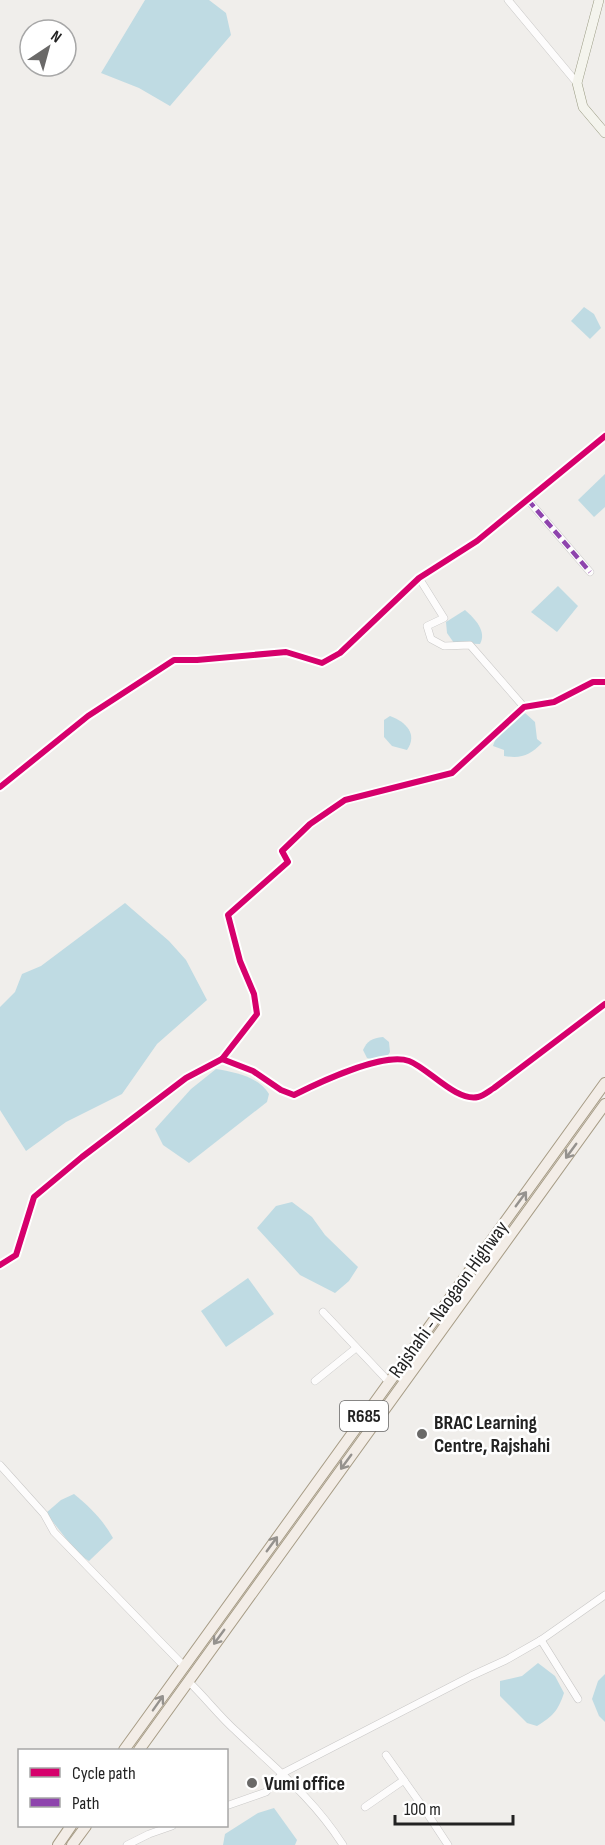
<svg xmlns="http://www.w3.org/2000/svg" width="605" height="1845" viewBox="0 0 605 1845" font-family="'Sofia Sans Condensed',sans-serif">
  <rect width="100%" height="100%" fill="#f0eeeb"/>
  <g fill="#bfdbe3">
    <path d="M145 0H209L226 13 231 35 170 106 139 88 101 73Z"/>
    <path d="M584 307 594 314 601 328 590 339 571 321Z"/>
    <path d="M605 474V507L594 517 578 500Z"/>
    <path d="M558 586 578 606 557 632 531 612Z"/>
    <path d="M465 610C475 619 487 631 480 644L454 643 447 633 446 622Z"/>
    <path d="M525 713 535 722 537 739 542 743C530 755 522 759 504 756V750L493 746C497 732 513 720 525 713Z"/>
    <path d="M390 716C406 722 418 734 407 750L392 746 384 737V720Z"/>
    <path d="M125 903 169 941 186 960 207 1000 157 1044 122 1094 66 1122 26 1151 0 1110V1007L15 992 22 974 41 966Z"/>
    <path d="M383 1037 389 1042 390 1052 387 1057 374 1060 367 1058 363 1050C367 1041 372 1038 383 1037Z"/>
    <path d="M216 1069C235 1072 259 1077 269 1094L267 1102 189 1163 163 1145 155 1129 191 1089Z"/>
    <path d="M292 1202 312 1217 325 1235 358 1267 349 1281 335 1293 300 1275 257 1228 276 1206Z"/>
    <path d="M248 1278 274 1314 226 1347 201 1311Z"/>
    <path d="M74 1494C90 1507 103 1520 113 1538L89 1561 78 1554 46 1513 61 1500Z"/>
    <path d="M538 1663 555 1676 564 1693C558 1711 553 1716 537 1726L527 1723 500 1696V1681L522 1676Z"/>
    <path d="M605 1674V1722L599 1716 592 1699 598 1681Z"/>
    <path d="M274 1808 297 1840 295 1845H223L225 1834 258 1813Z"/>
  </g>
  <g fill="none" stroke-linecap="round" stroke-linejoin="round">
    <g stroke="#c9c8c7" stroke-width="8">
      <g id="street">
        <path d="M508 0 577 83"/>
        <path d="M528 500 590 572"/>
        <path d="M419 578 444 618 427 626 431 639 444 646 470 645 524 707"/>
        <path d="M0 787 88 716 174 660H197L286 652 322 663 340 653 419 578 477 541 605 436"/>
        <path d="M222 1059 257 1014 254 994 240 961 228 915 288 862 282 851 310 824 345 800 452 773 524 707 554 702 593 682H605"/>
        <path d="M0 1265 16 1255 34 1197 82 1157 186 1078 222 1059 253 1071 281 1090 294 1095C318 1083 383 1052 409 1061 428 1068 456 1102 478 1097 483 1096 489 1091 494 1088L605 1004"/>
        <path d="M323 1312 389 1382"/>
        <path d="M315 1381 356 1348"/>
        <path d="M0 1465 44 1514 54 1532 184 1666"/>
        <path d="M541 1640 578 1699"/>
        <path d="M188 1681C205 1697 219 1716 236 1731 276 1769 313 1798 343 1845"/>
        <path d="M386 1755 425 1810 448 1845"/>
        <path d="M226 1806 266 1792 283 1773 471 1676 506 1660 541 1640 605 1595"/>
        <path d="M365 1807 404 1780"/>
        <path d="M127 1845 149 1834 172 1826"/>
      </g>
    </g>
    <g stroke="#999a82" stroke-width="10">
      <path id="secondary" d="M599 0 577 83 583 107 605 133"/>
    </g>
    <g stroke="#a79c86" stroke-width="12">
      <g id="primary">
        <path d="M124 1750 605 1083"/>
        <path d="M139 1750 605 1104"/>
        <path d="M58 1845 71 1826"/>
        <path d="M72 1845 86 1826"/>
      </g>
    </g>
    <use href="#street" stroke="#fdfcfc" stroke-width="7"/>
    <use href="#secondary" stroke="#f4f4ed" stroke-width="9"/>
    <use href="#primary" stroke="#f3ede7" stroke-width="10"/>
    <path stroke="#8e44ad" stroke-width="4.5" stroke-dasharray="9 4.5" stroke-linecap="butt" d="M528 500 590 572"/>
    <g stroke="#fff" stroke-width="10">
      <g id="cycleway">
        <path d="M0 787 88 716 174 660H197L286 652 322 663 340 653 419 578 477 541 605 436"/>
        <path d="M222 1059 257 1014 254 994 240 961 228 915 288 862 282 851 310 824 345 800 452 773 524 707 554 702 593 682H605"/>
        <path d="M0 1265 16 1255 34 1197 82 1157 186 1078 222 1059 253 1071 281 1090 294 1095C318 1083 383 1052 409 1061 428 1068 456 1102 478 1097 483 1096 489 1091 494 1088L605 1004"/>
      </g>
    </g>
    <use href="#cycleway" stroke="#d6006c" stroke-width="6"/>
  </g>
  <defs><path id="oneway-shaft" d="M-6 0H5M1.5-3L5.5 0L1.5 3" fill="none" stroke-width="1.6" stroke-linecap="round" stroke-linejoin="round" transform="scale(1.5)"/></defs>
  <g stroke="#95928e">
    <use href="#oneway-shaft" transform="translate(571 1151) rotate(126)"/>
    <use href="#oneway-shaft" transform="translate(521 1199) rotate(-54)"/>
    <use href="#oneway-shaft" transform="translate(346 1462) rotate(126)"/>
    <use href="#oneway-shaft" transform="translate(272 1544) rotate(-54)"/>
    <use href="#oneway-shaft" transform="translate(219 1637) rotate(126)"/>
    <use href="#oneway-shaft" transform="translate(158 1703) rotate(-55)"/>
  </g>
  <g fill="#6a6968" stroke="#fff" stroke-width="2">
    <circle cx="422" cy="1434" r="6"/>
    <circle cx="252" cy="1783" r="6"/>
  </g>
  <g text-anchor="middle" stroke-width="5" stroke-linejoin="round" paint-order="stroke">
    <rect fill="#fff" stroke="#646464" stroke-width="1.5" x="340" y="1401" width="48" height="30" rx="4.5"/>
    <g font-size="18" font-weight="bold" fill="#222">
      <text x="364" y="1422">R685</text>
    </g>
    <g font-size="20" fill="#222" stroke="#fff">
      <text transform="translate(448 1299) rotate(-54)" y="7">Rajshahi - Naogaon Highway</text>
    </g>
    <g font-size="20" font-weight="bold" fill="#222" stroke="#fff" text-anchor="start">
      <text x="434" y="1429">BRAC Learning<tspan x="434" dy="23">Centre, Rajshahi</tspan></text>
      <text x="264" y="1790">Vumi office</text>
    </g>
  </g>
  <rect x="18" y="1749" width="210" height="78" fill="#ffffff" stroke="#a7a7a7" stroke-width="1.5"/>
  <rect x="30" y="1768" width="30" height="9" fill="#d6006c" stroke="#a7a7a7" stroke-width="1.5"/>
  <text x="72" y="1779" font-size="18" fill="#222222">Cycle path</text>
  <rect x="30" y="1798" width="30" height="9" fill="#8e44ad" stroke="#a7a7a7" stroke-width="1.5"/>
  <text x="72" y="1809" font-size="18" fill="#222222">Path</text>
  <g transform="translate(48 48) rotate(36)"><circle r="28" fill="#ffffff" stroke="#a7a7a7" stroke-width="1.5"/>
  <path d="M0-4.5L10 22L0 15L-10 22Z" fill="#6a6968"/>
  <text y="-9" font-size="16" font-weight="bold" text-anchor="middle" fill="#222222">N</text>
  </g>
  <path d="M395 1815v9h118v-9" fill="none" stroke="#222222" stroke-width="3"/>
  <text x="404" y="1815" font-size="18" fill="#222222" stroke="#ffffff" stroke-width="4.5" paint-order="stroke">100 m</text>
</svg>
